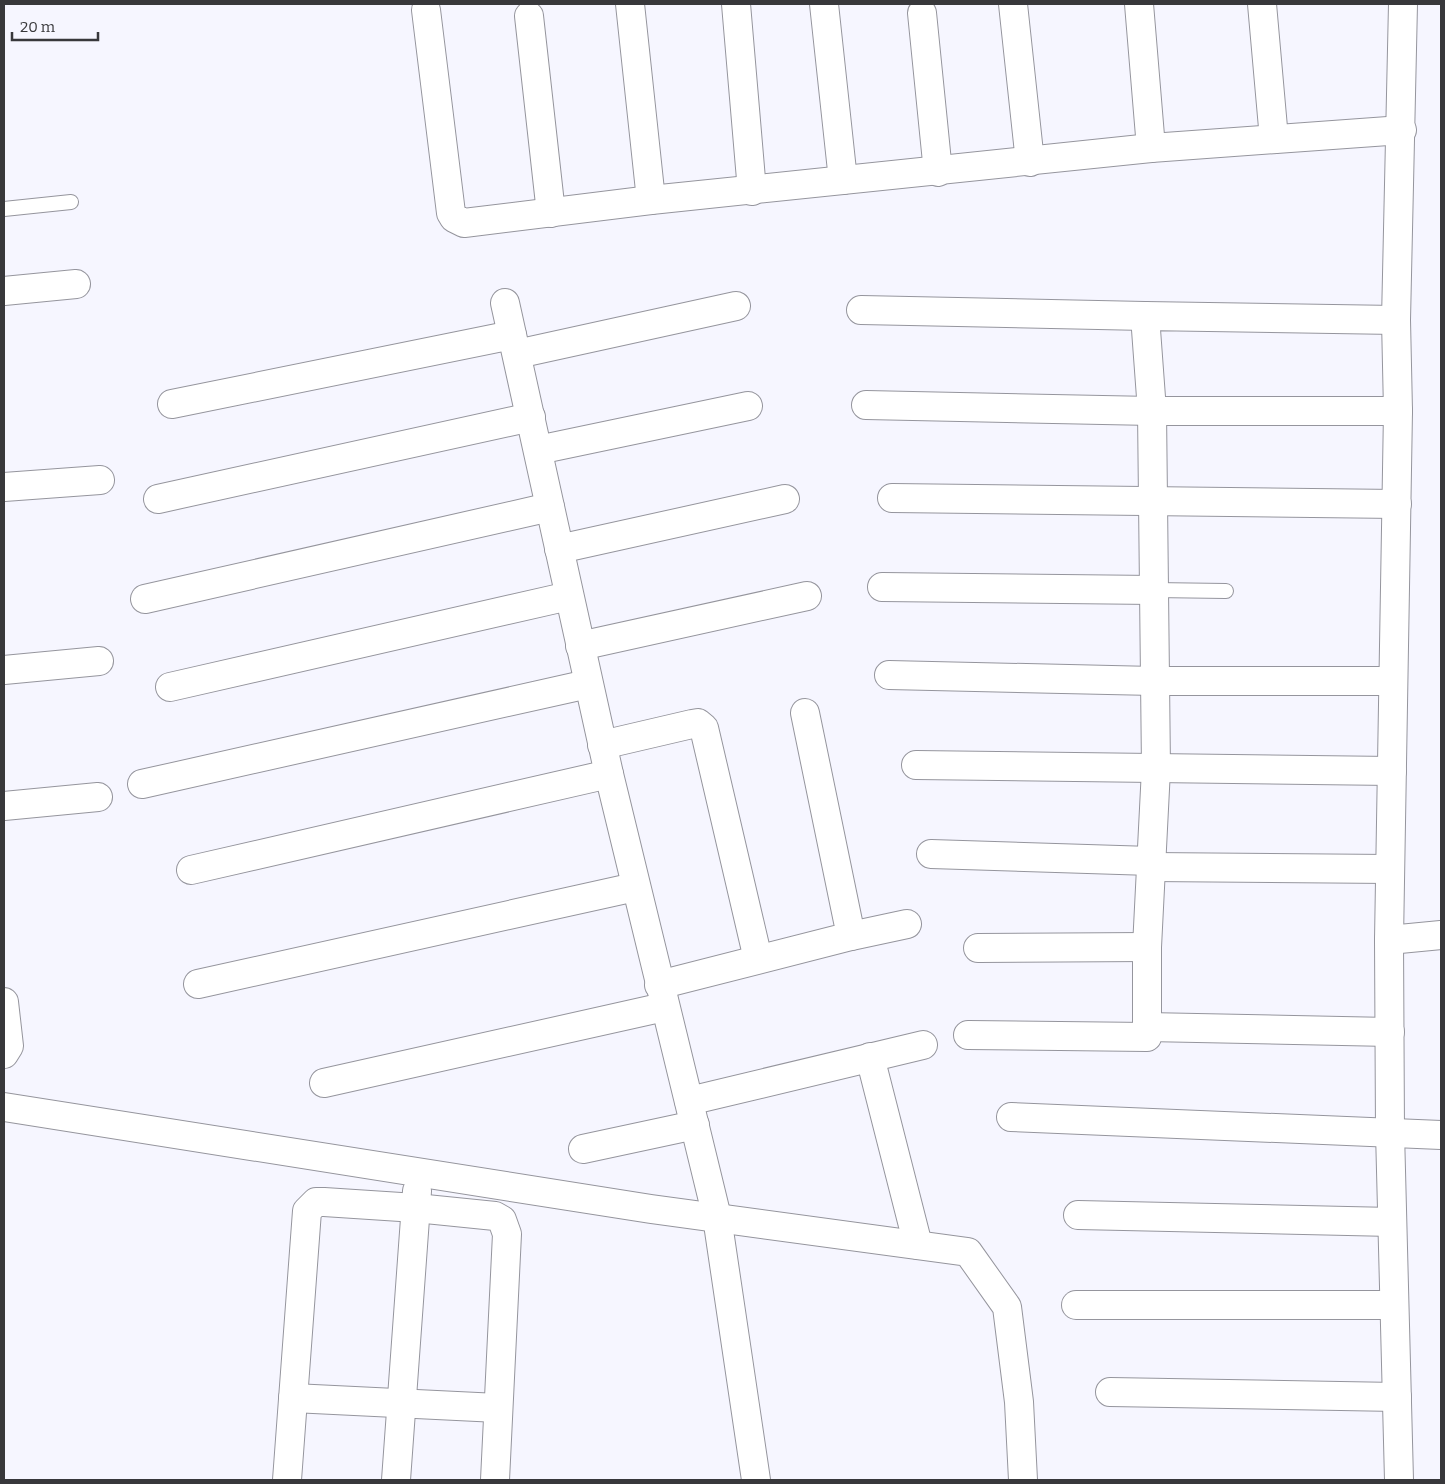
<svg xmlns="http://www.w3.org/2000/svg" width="1445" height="1484" viewBox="0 0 1445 1484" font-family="Bitter,serif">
  <rect width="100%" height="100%" fill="#f6f6ff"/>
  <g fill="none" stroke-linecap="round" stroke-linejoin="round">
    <g stroke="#95959d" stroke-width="16">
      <g id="lane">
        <path d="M4 209 71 202"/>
        <path d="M1154 590 1226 591"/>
      </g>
    </g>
    <g stroke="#95959d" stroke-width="30">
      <g id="street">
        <path d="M630 4 651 200"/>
        <path d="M736 4 752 191"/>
        <path d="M824 4 843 180"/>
        <path d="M1013 4 1030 162"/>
        <path d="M1139 4 1151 148"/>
        <path d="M1262 4 1274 139"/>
        <path d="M426 10 451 213 454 218 464 223 651 200 1151 148 1402 130"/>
        <path d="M922 13 938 172"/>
        <path d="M529 16 551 213"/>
        <path d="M4 291 76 284"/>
        <path d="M505 303 609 774 717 1217 756 1480"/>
        <path d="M861 310 1145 316"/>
        <path d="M517 354 736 306"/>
        <path d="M172 404 512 335"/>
        <path d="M866 405 1152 411H1398"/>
        <path d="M538 450 748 406"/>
        <path d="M4 487 100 480"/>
        <path d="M892 498 1397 504"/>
        <path d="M158 499 531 417"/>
        <path d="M559 549 785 499"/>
        <path d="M882 587 1154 590"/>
        <path d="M145 599 550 507"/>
        <path d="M580 646 807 596"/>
        <path d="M4 670 99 661"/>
        <path d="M889 675 1154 681H1392"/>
        <path d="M170 687 569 596"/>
        <path d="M602 745 692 724 698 723 704 728 758 959"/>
        <path d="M916 765 1392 771"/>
        <path d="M142 784 588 684"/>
        <path d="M4 806 98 797"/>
        <path d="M931 854 1151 861"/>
        <path d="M1151 867 1390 869"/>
        <path d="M191 870 609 774"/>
        <path d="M851 936 907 924"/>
        <path d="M1389 940 1441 935"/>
        <path d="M978 948 1147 947"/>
        <path d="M198 984 635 887"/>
        <path d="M659 985 851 936 805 713"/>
        <path d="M4 1002 9 1046 4 1054"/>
        <path d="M1147 1027 1390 1032"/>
        <path d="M968 1035 1147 1037V947L1156 769 1152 411 1145 316 1396 320"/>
        <path d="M870 1057 918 1245"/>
        <path d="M324 1083 664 1007"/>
        <path d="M689 1101 923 1045"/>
        <path d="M4 1107 651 1209 968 1252 1007 1307 1019 1402 1023 1480"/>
        <path d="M1011 1117 1441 1135"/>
        <path d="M583 1149 695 1125"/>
        <path d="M1078 1215 1392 1222"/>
        <path d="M1076 1305H1394"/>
        <path d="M1110 1392 1397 1397"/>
        <path d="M293 1398 498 1408"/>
        <path d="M287 1480 307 1211 316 1202H324L416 1208 495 1216 502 1220 507 1234 495 1480"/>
        <path d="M396 1480 417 1191"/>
        <path d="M1399 1480 1390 1132 1389 940 1398 411 1396 320 1403 4"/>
      </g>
    </g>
    <use href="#lane" stroke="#fff" stroke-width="14"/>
    <use href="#street" stroke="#fff" stroke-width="28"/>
  </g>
  <rect width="1445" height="1484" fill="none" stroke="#38383b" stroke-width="10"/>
  <path d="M12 32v8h86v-8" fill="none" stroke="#38383b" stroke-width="2.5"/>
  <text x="20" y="32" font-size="15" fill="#38383b" stroke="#f6f6ff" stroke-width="4" paint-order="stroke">20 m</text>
</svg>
